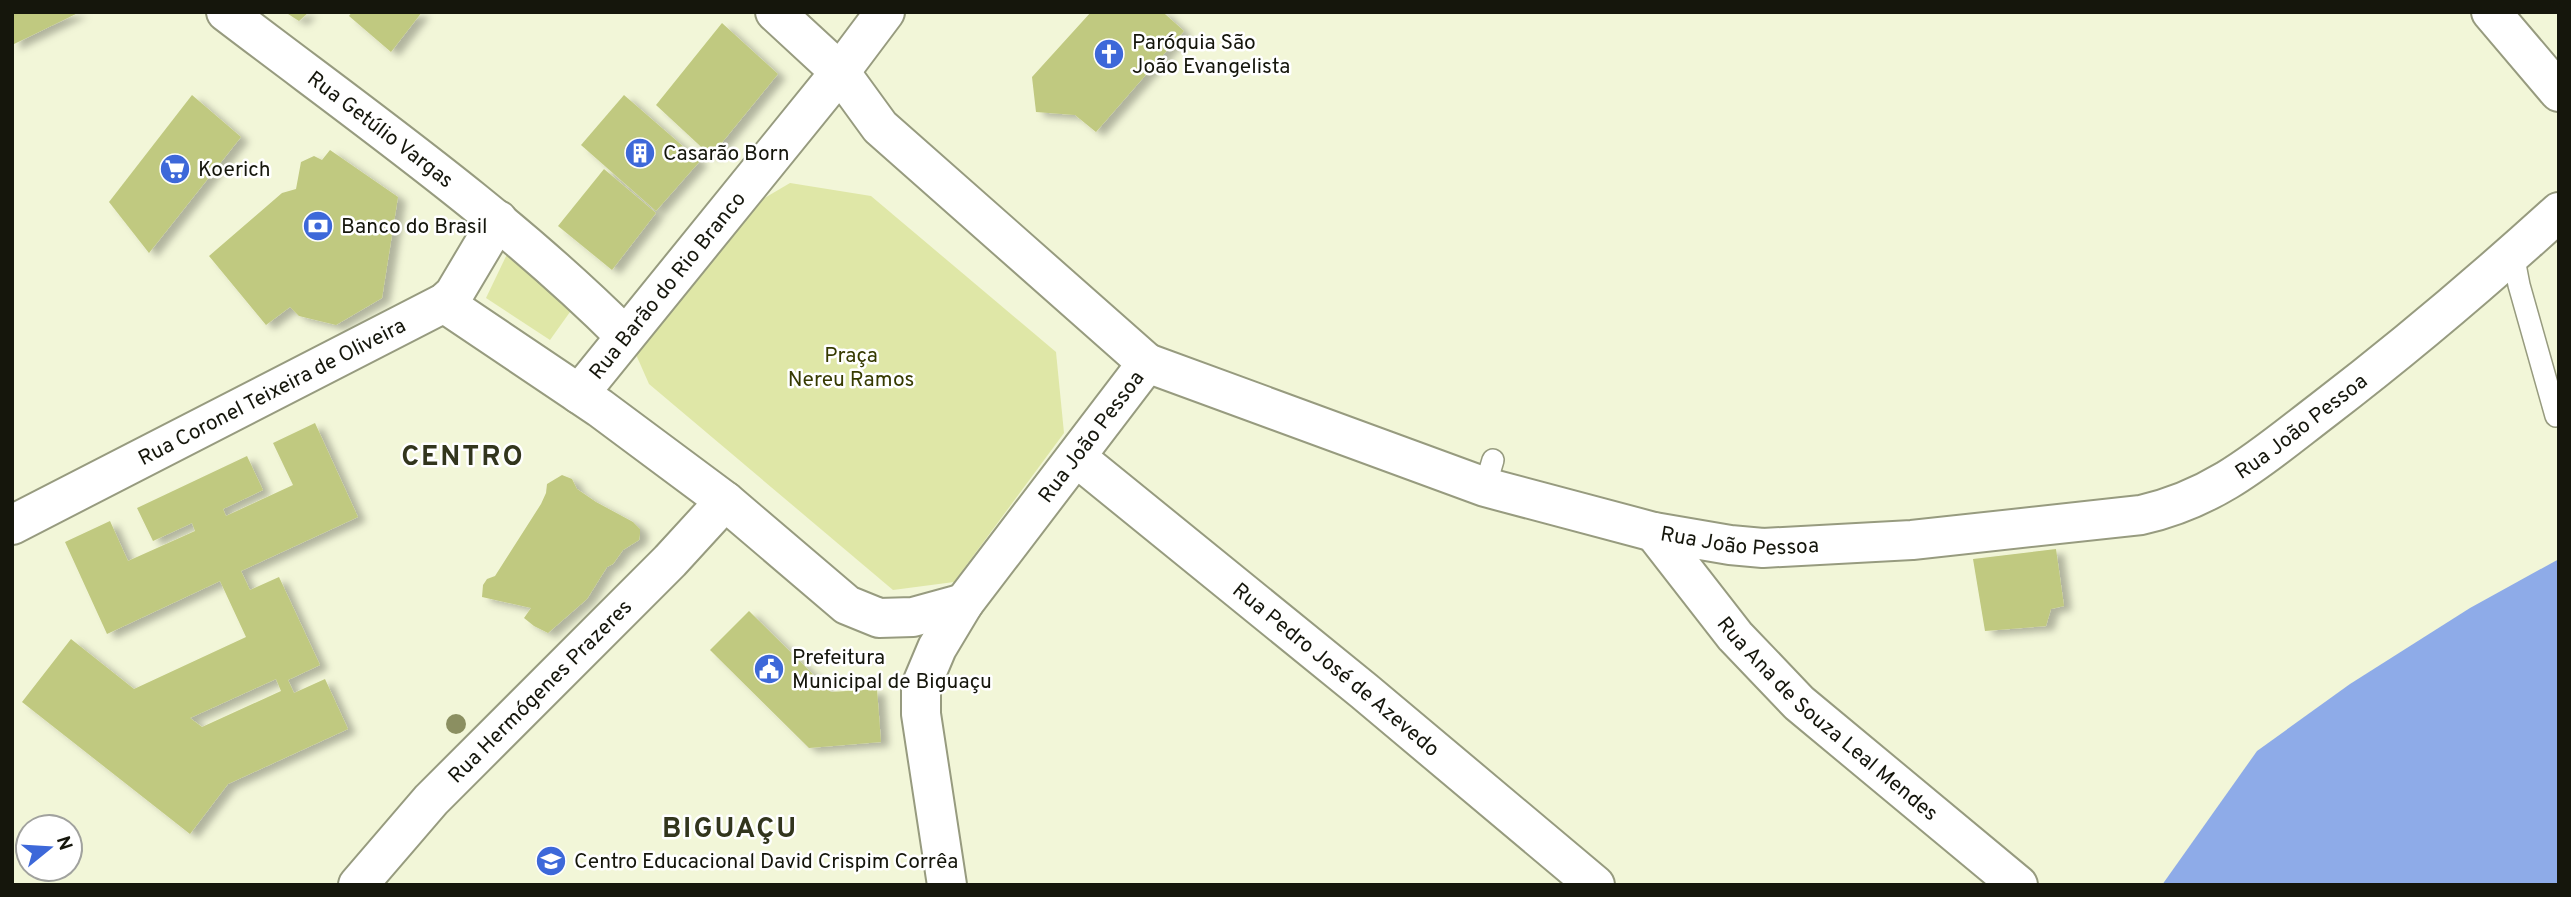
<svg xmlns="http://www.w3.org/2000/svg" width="2571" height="897" viewBox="0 0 2571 897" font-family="Overpass,sans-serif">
  <defs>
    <filter id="shadow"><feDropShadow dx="8" dy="4.5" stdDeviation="3.5" flood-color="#0004"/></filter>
  </defs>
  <rect width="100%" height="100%" fill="#f2f6d8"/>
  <g fill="#dfe7a7">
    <path d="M790 183 871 196 1056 352 1064 433 954 582 893 590 649 384 630 341 732 217Z"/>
    <path d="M509 250 575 305 550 340 486 298Z"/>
  </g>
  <path fill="#8eabe8" d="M2559 559V885H2162L2257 751 2350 684 2470 608Z"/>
  <g fill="#c0c980" fill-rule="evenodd" filter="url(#shadow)">
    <path d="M12 12H80L12 45Z"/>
    <path d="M285 12H309L299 21Z"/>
    <path d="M352 12H422L391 52 349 16Z"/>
    <path d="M1091 12H1166L1165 14 1184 31 1096 132 1075 115 1036 112 1032 77Z"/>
    <path d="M722 23 778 74 711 156 656 105Z"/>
    <path d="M192 95 241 137 149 253 109 202Z"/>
    <path d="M624 95 700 161 656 211 581 145Z"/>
    <path d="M330 150 398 197 382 298 336 325 299 316 290 307 266 325 209 256 282 193 296 189 301 162 314 156 322 160Z"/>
    <path d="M604 169 656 213 612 270 558 226Z"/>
    <path d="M315 423 358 517 241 571 250 590 279 577 320 665 288 680 294 693 325 679 348 729 228 784 190 834 22 702 71 639 134 689 246 637 220 581 107 634 65 542 110 521 128 561 195 531 192 523 153 541 137 508 247 456 263 490 223 509 226 516 293 485 273 443ZM276 679 281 691 202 727 190 718Z"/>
    <path d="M562 475 572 479 577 489 596 502 633 522 640 529V534L639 540 623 550 613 564 607 567 587 599 548 633 534 626 524 618 531 608 482 597 483 585 487 579 495 576 541 504 546 493 547 484Z"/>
    <path d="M2056 549 2064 606 2051 609 2046 626 1985 631 1973 559Z"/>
    <path d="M749 611 831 692 877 689 881 742 809 748 710 650Z"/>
  </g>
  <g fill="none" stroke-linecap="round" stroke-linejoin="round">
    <g stroke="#979b7f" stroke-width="24">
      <g id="lane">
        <path d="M2513 254 2519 285 2556 416"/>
        <path d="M1485 487 1493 460"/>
      </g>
    </g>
    <g stroke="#979b7f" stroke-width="42">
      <g id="street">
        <path d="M775 12 840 72 880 127 1147 363"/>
        <path id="s1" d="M1076 457 1364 691 1595 885"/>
        <path id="s2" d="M1654 532 1735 636 1799 703 2018 885"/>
      </g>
    </g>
    <g stroke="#979b7f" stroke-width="42">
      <g id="secondary">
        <path id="s3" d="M226 12C362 116 504 215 625 336"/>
        <path d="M2491 12 2559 92"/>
        <path d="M444 303 600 408 725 501 847 605 879 618 913 617 964 603"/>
        <path id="s4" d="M579 394 840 72 885 12"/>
        <path id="s5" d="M12 525 444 303 454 294 498 220"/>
        <path id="s6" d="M358 885 431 800 670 561 725 501"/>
        <path id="s7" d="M947 885 921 714V686L937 648 964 603 1147 363 1485 487 1654 532 1730 545 1763 548 1912 540 2141 515C2217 498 2263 456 2323 410 2404 348 2483 281 2559 212"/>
      </g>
    </g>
    <use href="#lane" stroke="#fff" stroke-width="21"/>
    <use href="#street" stroke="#fff" stroke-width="38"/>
    <use href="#secondary" stroke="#fff" stroke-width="38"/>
  </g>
  <circle fill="#8b8f61" cx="456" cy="724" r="10"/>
  <defs>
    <g id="church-disc" transform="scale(1.575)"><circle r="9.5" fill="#3d68d9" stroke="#fff"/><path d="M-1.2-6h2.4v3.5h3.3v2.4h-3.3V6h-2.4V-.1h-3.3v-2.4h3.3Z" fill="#fff"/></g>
    <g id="building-disc" transform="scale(1.575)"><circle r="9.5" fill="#3d68d9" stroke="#fff"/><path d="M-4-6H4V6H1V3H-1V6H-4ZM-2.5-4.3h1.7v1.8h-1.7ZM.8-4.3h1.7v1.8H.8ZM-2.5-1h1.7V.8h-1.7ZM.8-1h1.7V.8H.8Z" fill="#fff"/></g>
    <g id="supermarket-disc" transform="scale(1.575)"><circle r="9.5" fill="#3d68d9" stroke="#fff"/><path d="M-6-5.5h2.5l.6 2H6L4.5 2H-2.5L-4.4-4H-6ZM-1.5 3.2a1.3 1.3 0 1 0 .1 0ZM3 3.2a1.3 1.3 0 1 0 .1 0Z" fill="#fff"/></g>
    <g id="bank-disc" transform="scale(1.575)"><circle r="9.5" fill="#3d68d9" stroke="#fff"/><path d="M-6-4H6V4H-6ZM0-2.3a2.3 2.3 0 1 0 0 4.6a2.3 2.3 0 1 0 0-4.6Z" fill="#fff"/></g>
    <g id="civic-disc" transform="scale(1.575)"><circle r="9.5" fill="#3d68d9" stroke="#fff"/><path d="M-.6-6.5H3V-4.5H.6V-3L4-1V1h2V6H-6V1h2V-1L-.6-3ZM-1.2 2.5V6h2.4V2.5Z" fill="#fff"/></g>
    <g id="school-disc" transform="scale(1.575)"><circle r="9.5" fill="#3d68d9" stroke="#fff"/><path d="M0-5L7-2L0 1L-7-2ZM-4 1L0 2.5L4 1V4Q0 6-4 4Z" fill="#fff"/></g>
  </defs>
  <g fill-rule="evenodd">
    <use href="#church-disc" x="1109" y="54"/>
    <use href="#building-disc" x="640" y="153"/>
    <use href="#supermarket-disc" x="175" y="169"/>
    <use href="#bank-disc" x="318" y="226"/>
    <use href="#civic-disc" x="769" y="669"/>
    <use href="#school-disc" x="551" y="861"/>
  </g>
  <g text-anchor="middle" stroke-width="5" stroke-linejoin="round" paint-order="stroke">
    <g font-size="21" fill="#15160c" stroke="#fff" text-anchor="start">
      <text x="1132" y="49">Paróquia São<tspan x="1132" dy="24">João Evangelista</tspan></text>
      <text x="663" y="160">Casarão Born</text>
      <text x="198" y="176">Koerich</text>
      <text x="341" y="233">Banco do Brasil</text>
      <text x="792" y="664">Prefeitura<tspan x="792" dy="24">Municipal de Biguaçu</tspan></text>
      <text x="574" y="868">Centro Educacional David Crispim Corrêa</text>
    </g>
    <g font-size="21" fill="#15160c" stroke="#fff">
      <text dy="7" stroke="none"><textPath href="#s3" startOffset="194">Rua Getúlio Vargas</textPath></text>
      <text dy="7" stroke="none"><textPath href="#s4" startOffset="140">Rua Barão do Rio Branco</textPath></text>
      <text dy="7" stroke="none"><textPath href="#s5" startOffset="292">Rua Coronel Teixeira de Oliveira</textPath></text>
      <text dy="7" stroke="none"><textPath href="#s7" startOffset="1806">Rua João Pessoa</textPath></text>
      <text dy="7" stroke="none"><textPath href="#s7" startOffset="504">Rua João Pessoa</textPath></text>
      <text dy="7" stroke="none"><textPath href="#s7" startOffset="1218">Rua João Pessoa</textPath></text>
      <text dy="7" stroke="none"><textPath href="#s1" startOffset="336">Rua Pedro José de Azevedo</textPath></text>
      <text dy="7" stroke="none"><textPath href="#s6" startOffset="266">Rua Hermógenes Prazeres</textPath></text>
      <text dy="7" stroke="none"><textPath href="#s2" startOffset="256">Rua Ana de Souza Leal Mendes</textPath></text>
    </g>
    <g font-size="21" fill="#363a00" stroke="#fff">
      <text x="851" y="362">Praça<tspan x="851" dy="24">Nereu Ramos</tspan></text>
    </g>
    <g font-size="28" font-weight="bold" letter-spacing="2" fill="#32351d" stroke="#fff">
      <text x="463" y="465">CENTRO</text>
      <text x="730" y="837">BIGUAÇU</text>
    </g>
  </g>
  <rect width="2571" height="897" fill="none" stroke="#15160c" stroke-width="28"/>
  <g transform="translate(49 848) rotate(72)"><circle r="33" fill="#ffffff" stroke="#a1a29e" stroke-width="2"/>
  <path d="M0-5L12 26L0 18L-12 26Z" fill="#3d68d9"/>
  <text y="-10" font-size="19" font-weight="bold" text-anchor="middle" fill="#15160c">N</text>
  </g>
</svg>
